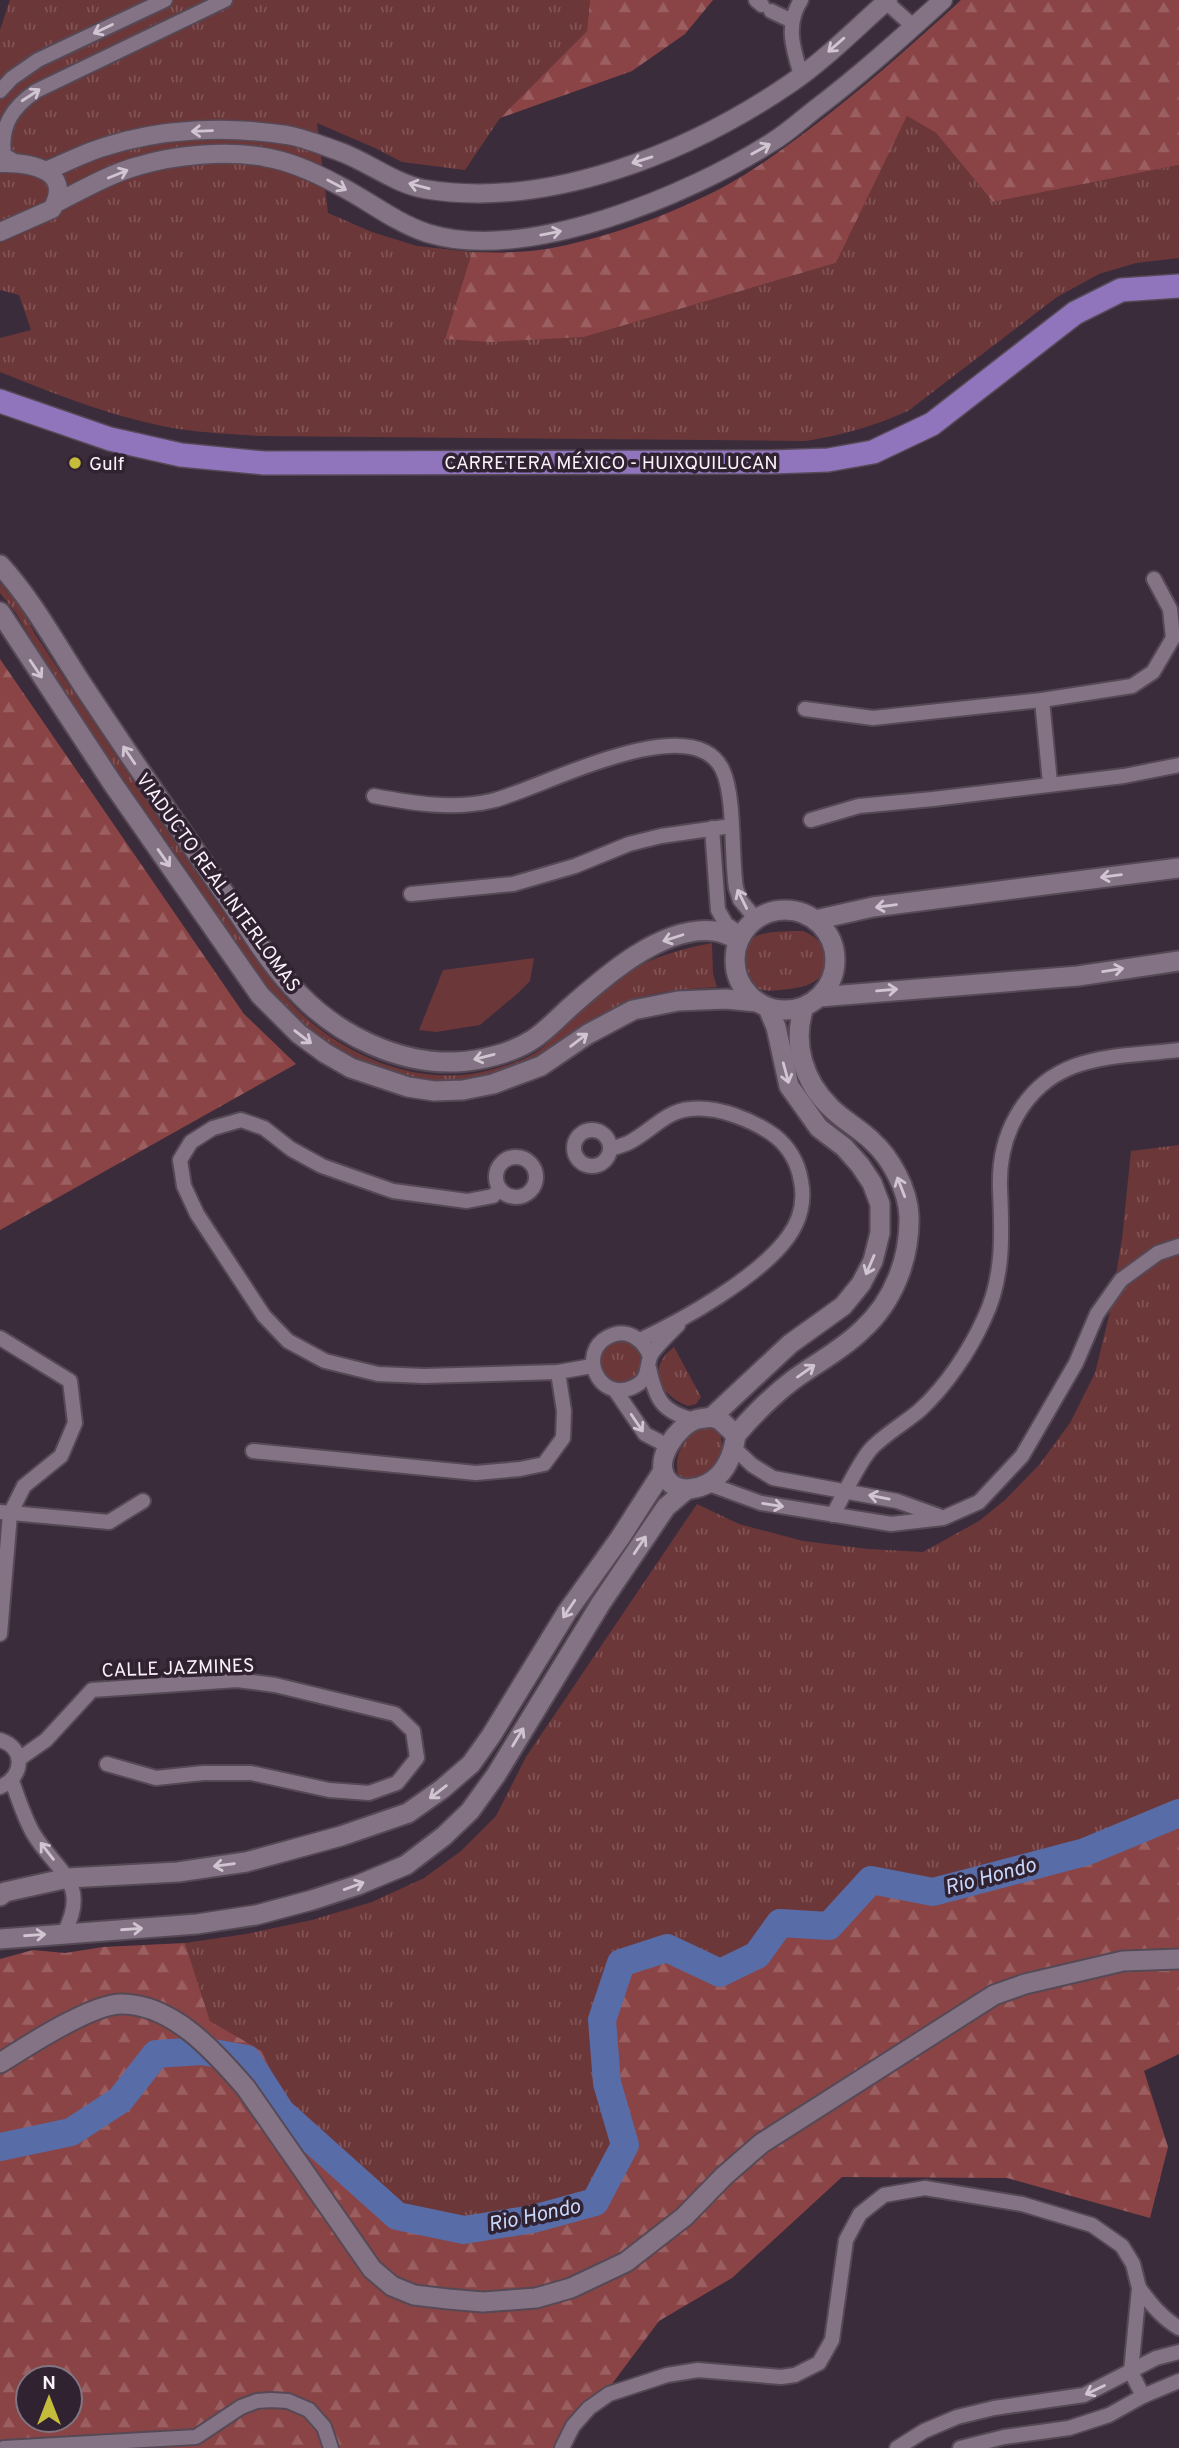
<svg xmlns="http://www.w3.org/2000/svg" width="1179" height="2448" viewBox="0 0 1179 2448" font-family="Overpass,sans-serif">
  <defs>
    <pattern id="grass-tufts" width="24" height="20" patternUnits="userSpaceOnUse" patternTransform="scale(1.75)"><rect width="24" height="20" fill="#6c3738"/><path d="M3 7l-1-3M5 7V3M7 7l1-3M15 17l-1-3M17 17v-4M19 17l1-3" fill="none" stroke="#825456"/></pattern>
    <pattern id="forest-firs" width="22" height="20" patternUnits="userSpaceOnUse" patternTransform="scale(1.75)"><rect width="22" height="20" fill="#8a4445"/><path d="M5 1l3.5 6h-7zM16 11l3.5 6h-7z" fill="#9b5f61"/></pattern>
  </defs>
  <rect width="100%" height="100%" fill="#3b2c3c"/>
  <g fill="url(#grass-tufts)">
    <path d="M10 0H590L587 31 500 118 465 170 402 162 375 148 317 123 328 213 372 232 417 246 472 252 445 339 584 337 836 263 907 116 936 133 993 202 1179 165V258L1136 263 1099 274 1057 297 908 411C874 426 843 435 806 441L259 436C233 434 205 433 179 429 117 419 58 395 0 372V338L31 330 19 295 0 290V30Z"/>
    <path d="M0 583 22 609 35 634C92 720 149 805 208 890 240 935 269 987 312 1023 361 1063 428 1087 490 1070 505 1066 522 1061 535 1053 542 1049 549 1041 555 1036 578 1015 601 990 627 973 654 956 682 949 712 943L713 974 717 987C689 989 660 990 633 1000 617 1006 602 1017 588 1026 549 1051 511 1076 464 1082 411 1088 348 1060 308 1027 259 988 227 928 192 877 132 791 68 705 16 613L0 593Z"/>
    <path d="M803 931C825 939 830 958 820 977 810 986 802 987 789 989 779 990 767 993 757 988 735 978 736 943 759 935 772 931 790 931 803 931Z"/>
    <path d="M1179 1145V1803L1082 1842 932 1882 868 1870 826 1916 775 1913 751 1947 720 1962 667 1938 598 2085 615 2144 589 2194 531 2210 464 2220 401 2208 337 2146 287 2105 262 2051 210 2021 185 1943 246 1934 312 1920 372 1902 424 1878 461 1851 496 1816 526 1757 697 1504 739 1524 803 1541 868 1549 923 1552 979 1521 1005 1500 1039 1465 1070 1423 1095 1373 1109 1316 1122 1239 1131 1151Z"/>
    <circle cx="621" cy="1362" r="21"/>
    <path d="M674 1347 701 1397 696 1404 688 1406C659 1395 646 1368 674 1347Z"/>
    <path d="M711 1424 718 1428C719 1433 722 1439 722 1445 721 1466 699 1487 679 1477 671 1452 688 1432 711 1424Z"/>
  </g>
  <g fill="url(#forest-firs)" fill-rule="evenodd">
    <path d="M590 0H713L685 34 632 71 500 118 587 31Z"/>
    <path d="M961 0H1179V165L993 202 936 133 907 116 836 263 584 337 490 342 445 339 472 252C501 253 530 253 557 247 615 235 675 213 727 185 755 170 781 150 807 131 861 90 911 46 961 0Z"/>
    <path d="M0 659 244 1014 296 1064 0 1230Z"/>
    <path d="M1179 1803V2054L1144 2071 1168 2147 1150 2218 1007 2178 842 2177 732 2278 659 2321 585 2420 570 2441 568 2448H0V1959L33 1950 65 1953 103 1947 185 1943 210 2021 262 2051 287 2105 337 2146 401 2208 464 2220 531 2210 589 2193 615 2144 598 2085 593 2019 615 1956 667 1938 720 1962 751 1947 775 1913 826 1916 868 1870 932 1882 1082 1842ZM28 2378H70V2420H28Z"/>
  </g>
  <path fill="#6c3738" d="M534 958 530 981 517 994 480 1025 436 1032 419 1030 443 970Z"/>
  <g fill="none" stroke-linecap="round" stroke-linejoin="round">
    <path stroke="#586ca8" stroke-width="28" d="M0 2147 71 2132 120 2100 156 2054 202 2051 247 2059 281 2112 397 2216 464 2230 533 2219 595 2202 625 2145 607 2083 602 2020 621 1963 667 1948 720 1973 757 1955 780 1923 829 1926 871 1880 933 1892 1085 1852 1179 1813"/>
    <g stroke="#564956" stroke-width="18">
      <g id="minor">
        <path d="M756 0 762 5"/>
        <path d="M884 0 914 27"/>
        <path d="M771 11 792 21"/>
        <path d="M801 75C793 48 785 25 801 0"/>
        <path d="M0 91 12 78 38 60 165 0"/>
        <path d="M18 163 4 155C0 125 13 107 36 91L225 0"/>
        <path d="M1042 700 1050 783"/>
        <path d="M805 709 873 718 1042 700 1132 686 1153 672 1173 638 1170 609 1154 579"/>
        <path d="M374 796C412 803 452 810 491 801 539 790 694 704 723 771 735 798 731 856 736 888L740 900 756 919"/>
        <path d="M811 820 859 806 933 799 1124 776 1179 765"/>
        <path d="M712 828 718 910 726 924 740 934"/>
        <path d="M411 894 513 884 575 866 629 844 661 836 731 826"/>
        <circle cx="592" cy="1148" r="18"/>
        <path d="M610 1149C617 1147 624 1145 630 1142 651 1131 666 1111 690 1109 718 1106 753 1120 775 1136 790 1148 798 1163 801 1181 805 1201 800 1221 788 1237 759 1277 685 1319 640 1340"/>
        <circle cx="516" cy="1177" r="20"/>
        <path d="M500 1189 493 1196 467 1201 393 1191 322 1166 291 1149 264 1128 241 1120 213 1128 191 1142 180 1160 184 1186 197 1214 264 1316 288 1341 325 1361 378 1374 424 1376 558 1372 592 1366"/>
        <path d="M0 1338 70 1381 75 1423 61 1456 24 1486 10 1514 0 1634"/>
        <path d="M650 1357C644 1339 626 1327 608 1337 577 1353 599 1401 631 1388 653 1379 644 1366 652 1353 659 1343 669 1334 678 1325"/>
        <path d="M649 1368C656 1400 662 1412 694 1420"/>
        <path d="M615 1390 645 1434 668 1446"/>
        <path d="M734 1448 752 1465 773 1478 897 1501 939 1516"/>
        <path d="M253 1451 476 1473 520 1469 544 1464 563 1438 564 1411 558 1372"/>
        <path d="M709 1484 761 1503 891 1524 943 1518 979 1502 1022 1456 1076 1363 1097 1314 1121 1280 1158 1253 1179 1246"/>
        <path d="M0 1512 109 1522 143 1501"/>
        <path d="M833 1515C843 1496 857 1466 870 1450 882 1436 905 1423 920 1410 946 1386 969 1352 984 1319 1004 1278 1002 1233 1000 1189 999 1163 1003 1140 1016 1117 1052 1052 1114 1058 1179 1050"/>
        <path d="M0 1740C26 1748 24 1777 0 1787"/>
        <path d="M19 1759 46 1740 92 1690 237 1680 275 1685 395 1714 413 1731 417 1758 397 1783 369 1793 329 1790 251 1773H203L156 1778 107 1764"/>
        <path d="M12 1781C18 1798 24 1817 33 1833 56 1872 91 1882 64 1933"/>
        <path d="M1139 2288C1151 2304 1162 2318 1179 2328"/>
        <path d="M4 2448 196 2437 241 2407 257 2401 271 2400 288 2401 309 2410 324 2427 331 2448"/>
        <path d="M562 2448 573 2426 589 2408 609 2394 667 2375 698 2370 781 2377 795 2375 819 2363 832 2340 846 2240 860 2214 884 2195 925 2188 1022 2204 1092 2225 1122 2246 1133 2264 1139 2288 1131 2372 1143 2396"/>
        <path d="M897 2448 924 2431 957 2417 994 2408 1084 2395 1156 2358 1179 2352"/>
        <path d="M960 2448 1004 2437 1069 2428 1109 2415 1143 2396 1179 2381"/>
      </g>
    </g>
    <g stroke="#564956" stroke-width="21">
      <g id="tertiary">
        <path d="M0 163C30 162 74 170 52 209L0 232"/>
        <path d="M46 171C65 163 84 153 104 147 162 128 227 126 287 135 304 138 321 145 338 151 367 161 393 183 424 189 549 210 690 152 791 83 826 59 856 28 888 0"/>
        <path d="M56 203C82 190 109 174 138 166 174 155 226 150 264 157 289 161 316 173 338 185 368 200 394 222 427 233 525 264 689 195 772 142 787 133 800 121 814 110 859 76 901 38 943 0"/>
      </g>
    </g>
    <g stroke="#564956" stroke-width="23">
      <g id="secondary">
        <path d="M0 565C33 601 57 646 84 687 131 758 179 828 227 897 250 930 271 967 300 995 340 1036 399 1064 456 1062 480 1061 512 1053 532 1040 545 1032 557 1019 568 1009 604 977 662 925 714 931 722 932 731 936 739 940"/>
        <path d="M0 612 113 784 260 995 299 1034 325 1053 351 1068 408 1087 434 1091 463 1090 493 1084 541 1066 588 1034 633 1010 678 1001 726 999 757 1002"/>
        <circle cx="785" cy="960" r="50"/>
        <path d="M815 920 873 907 1179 868"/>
        <path d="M819 997 1078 976 1179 961"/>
        <path d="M712 1417 790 1344 843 1306 861 1284 873 1261 880 1233V1204L872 1183 860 1165 844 1147 819 1128 789 1086 776 1027 768 1008"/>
        <path d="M712 1417 720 1420 736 1435C734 1448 729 1465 719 1475 707 1488 678 1497 666 1478 654 1459 677 1427 695 1420 700 1418 707 1418 712 1417Z"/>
        <path d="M736 1435C754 1414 772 1396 793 1380 816 1363 842 1350 862 1330 894 1301 910 1258 909 1216 908 1190 891 1158 872 1141 860 1129 843 1120 831 1108 803 1081 792 1043 804 1007"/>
        <path d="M0 1896 5 1892 68 1878 178 1872 246 1862 341 1836 408 1813 442 1789 471 1764 491 1736 567 1612 620 1538 663 1471"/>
        <path d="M0 1939 197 1924 256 1915 312 1900 358 1885 406 1865 444 1836 470 1811 496 1775 601 1603 666 1507 686 1490"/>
        <path d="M0 2063C27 2046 90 2005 120 2004 172 2003 215 2052 246 2088L372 2269 392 2286 414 2295 448 2299 483 2302 536 2298 571 2288 626 2262 684 2217 724 2176 762 2143 994 1995 1025 1984 1123 1961 1179 1959"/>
      </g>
    </g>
    <g stroke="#564956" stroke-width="26">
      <path id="primary" d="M0 401 110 439 181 455 264 463 772 462 828 460 873 452 932 424 1075 313 1121 290 1179 286"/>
    </g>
    <use href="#minor" stroke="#847385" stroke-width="14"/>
    <use href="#tertiary" stroke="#847385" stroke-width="18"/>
    <use href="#secondary" stroke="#847385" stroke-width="19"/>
    <use href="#primary" stroke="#9074bc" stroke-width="23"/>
  </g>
  <defs><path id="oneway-shaft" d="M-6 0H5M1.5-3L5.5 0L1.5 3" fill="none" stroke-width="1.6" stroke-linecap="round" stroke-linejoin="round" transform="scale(1.75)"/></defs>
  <g stroke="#d1c5d2">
    <use href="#oneway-shaft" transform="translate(103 29) rotate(154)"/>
    <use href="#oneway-shaft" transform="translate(836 45) rotate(139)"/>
    <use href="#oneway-shaft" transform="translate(31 95) rotate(-33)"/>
    <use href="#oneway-shaft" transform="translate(202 131) rotate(178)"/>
    <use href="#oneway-shaft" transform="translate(761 149) rotate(-29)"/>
    <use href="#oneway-shaft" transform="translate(642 160) rotate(163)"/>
    <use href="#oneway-shaft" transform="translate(118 174) rotate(-22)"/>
    <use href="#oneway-shaft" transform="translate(337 185) rotate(28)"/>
    <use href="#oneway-shaft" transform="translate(419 186) rotate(-165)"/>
    <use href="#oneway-shaft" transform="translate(551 233) rotate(-11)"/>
    <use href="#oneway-shaft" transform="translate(36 669) rotate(56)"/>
    <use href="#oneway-shaft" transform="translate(129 755) rotate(-124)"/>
    <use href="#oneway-shaft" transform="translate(164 858) rotate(55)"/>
    <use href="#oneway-shaft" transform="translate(1111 876) rotate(173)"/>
    <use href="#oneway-shaft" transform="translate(742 899) rotate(-116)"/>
    <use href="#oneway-shaft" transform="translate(886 906) rotate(173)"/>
    <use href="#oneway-shaft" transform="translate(673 938) rotate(162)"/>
    <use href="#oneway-shaft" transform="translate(1113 970) rotate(-9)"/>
    <use href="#oneway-shaft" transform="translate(887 990) rotate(-5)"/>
    <use href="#oneway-shaft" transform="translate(303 1037) rotate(38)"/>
    <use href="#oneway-shaft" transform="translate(579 1040) rotate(-37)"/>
    <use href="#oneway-shaft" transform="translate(484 1057) rotate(166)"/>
    <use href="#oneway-shaft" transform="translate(786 1073) rotate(75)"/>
    <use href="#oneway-shaft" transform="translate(901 1187) rotate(-111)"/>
    <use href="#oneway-shaft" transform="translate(870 1265) rotate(113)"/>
    <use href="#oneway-shaft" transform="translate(806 1371) rotate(-35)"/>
    <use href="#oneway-shaft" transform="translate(637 1423) rotate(56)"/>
    <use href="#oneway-shaft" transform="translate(879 1497) rotate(-169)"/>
    <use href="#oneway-shaft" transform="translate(773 1505) rotate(9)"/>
    <use href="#oneway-shaft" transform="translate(640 1545) rotate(-56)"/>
    <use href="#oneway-shaft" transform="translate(569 1609) rotate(124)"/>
    <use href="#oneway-shaft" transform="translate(518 1737) rotate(-59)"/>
    <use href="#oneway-shaft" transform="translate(438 1792) rotate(143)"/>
    <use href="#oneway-shaft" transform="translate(47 1851) rotate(-128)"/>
    <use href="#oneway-shaft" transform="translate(224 1865) rotate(172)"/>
    <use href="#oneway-shaft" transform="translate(354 1886) rotate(-20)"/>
    <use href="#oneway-shaft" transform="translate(132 1929) rotate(-4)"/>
    <use href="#oneway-shaft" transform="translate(35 1935) rotate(-4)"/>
    <use href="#oneway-shaft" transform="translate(1095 2390) rotate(155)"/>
  </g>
  <circle fill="#c6bc3c" stroke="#302231" stroke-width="2.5" cx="75" cy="463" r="7"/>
  <g text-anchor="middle" stroke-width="7" stroke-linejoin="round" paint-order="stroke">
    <g font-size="19" fill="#fbf1fb" stroke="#302231">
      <text x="611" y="469">CARRETERA MÉXICO - HUIXQUILUCAN</text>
      <text transform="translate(219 882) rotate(54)" y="7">VIADUCTO REAL INTERLOMAS</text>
      <text transform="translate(178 1667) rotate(-2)" y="7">CALLE JAZMINES</text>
    </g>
    <g font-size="19" fill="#fbf1fb" stroke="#302231" text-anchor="start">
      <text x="89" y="470">Gulf</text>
    </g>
    <g font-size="21" font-style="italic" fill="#c8d6f9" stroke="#302231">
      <text transform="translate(990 1876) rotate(-15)" y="7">Rio Hondo</text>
      <text transform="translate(534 2215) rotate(-12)" y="7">Rio Hondo</text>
    </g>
  </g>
  <g transform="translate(49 2399)"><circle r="33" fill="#302231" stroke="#817582" stroke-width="2"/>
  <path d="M0-5L12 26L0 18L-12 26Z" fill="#c6bc3c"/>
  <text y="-10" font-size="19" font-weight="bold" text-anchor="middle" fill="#fbf1fb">N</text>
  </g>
</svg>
